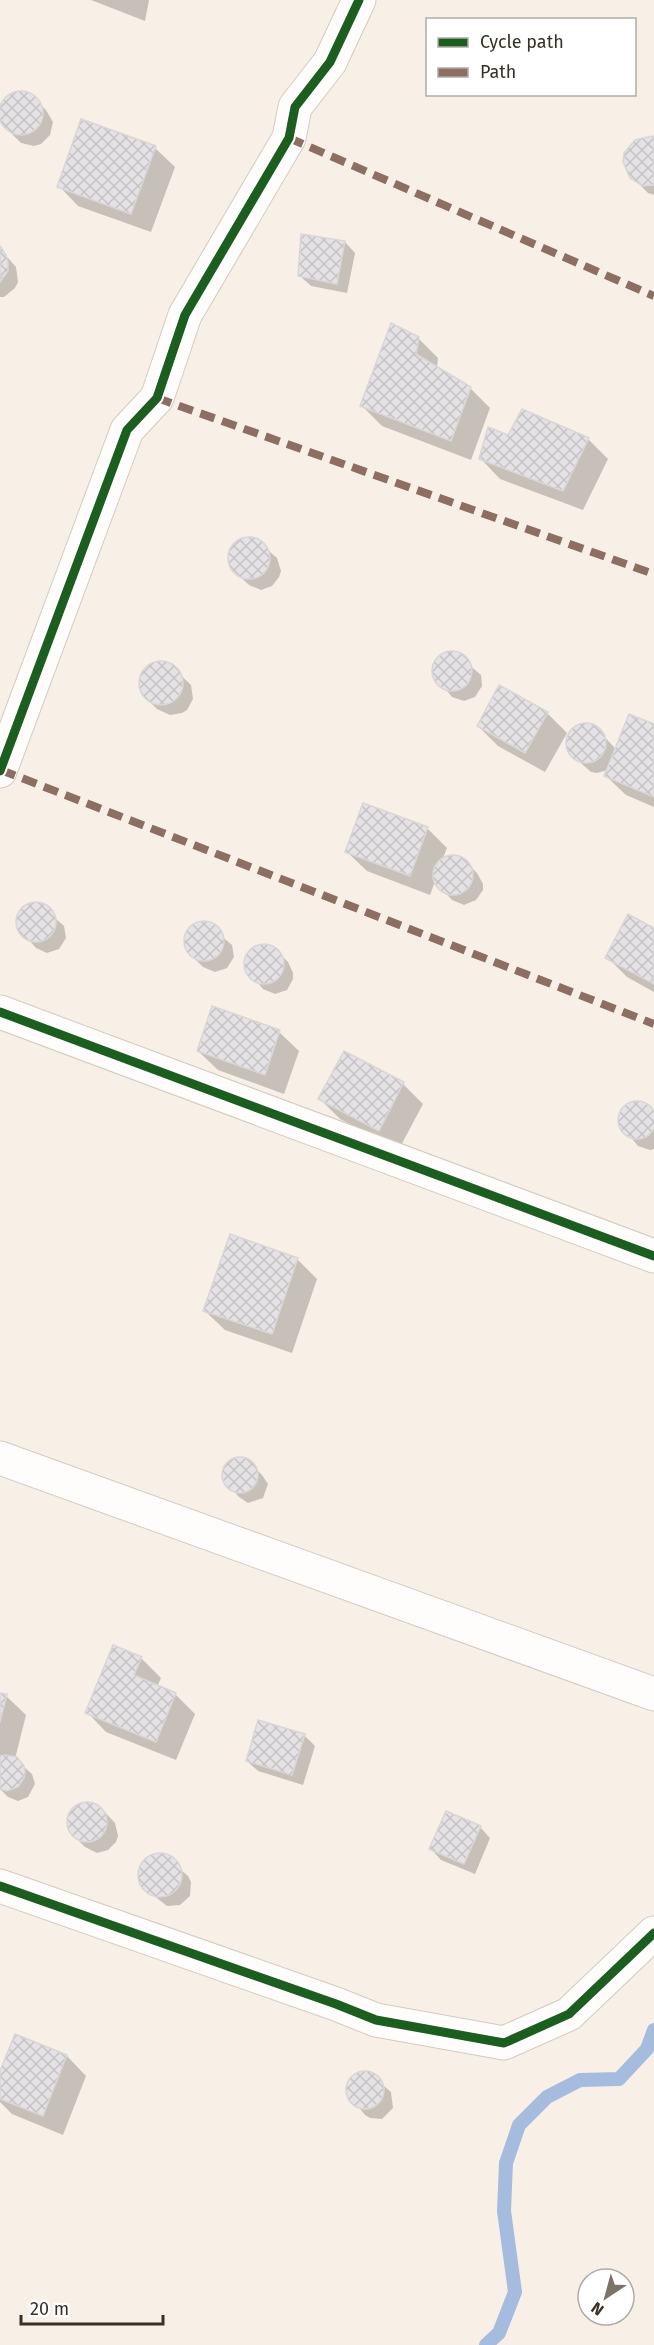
<svg xmlns="http://www.w3.org/2000/svg" width="654" height="2345" viewBox="0 0 654 2345" font-family="'Fira Sans',sans-serif">
  <defs>
    <pattern id="building-cross-hatch" width="8" height="8" patternUnits="userSpaceOnUse" patternTransform="scale(1.5)"><rect width="8" height="8" fill="#e5e2e5"/><path d="M0 0l8 8M0 8l8-8" fill="none" stroke="#c5c2c4"/></pattern>
  </defs>
  <rect width="100%" height="100%" fill="#f8f0e7"/>
  <g fill="#0003">
    <path d="M91 0H149L145 21Z"/>
    <path d="M23 92 35 99 46 110 53 122 50 135 41 144 34 146 21 143 5 127 0 114 4 100 9 96Z"/>
    <path d="M654 139V195L648 193 637 182 626 170 624 162Z"/>
    <path d="M155 148 175 167 151 232 78 206 59 186Z"/>
    <path d="M345 242 355 253 347 293 311 286 300 276Z"/>
    <path d="M0 249 16 267 18 282 15 288 4 297H0Z"/>
    <path d="M418 338 438 358 437 368 470 388 490 408 471 460 382 426 362 406Z"/>
    <path d="M509 437 588 439 608 459 583 510 500 479 481 459Z"/>
    <path d="M248 538 255 539 277 558 281 571 279 577 272 586 261 590 249 585 237 574 230 562 229 556 235 544Z"/>
    <path d="M449 653H455L481 675 482 686 475 697 464 701 452 697 434 675V669L439 658Z"/>
    <path d="M155 663 169 664 191 685 193 699 187 710 182 713 170 715 157 709 146 698 141 684V678L149 667Z"/>
    <path d="M547 713 567 733 545 772 498 746 478 726Z"/>
    <path d="M583 725 595 727 614 747 615 754 654 726V807L626 795 606 776 608 770 597 773 591 772 574 757 568 747 569 735 577 727Z"/>
    <path d="M427 828 447 848 443 858 455 856 466 862 477 873 483 884V890L476 900 464 905 452 900 437 884 436 879 430 895 367 871 347 852Z"/>
    <path d="M39 904 64 926 66 938 59 949 47 953 36 948 18 927V920L23 910 27 906Z"/>
    <path d="M206 923 232 945 234 957 227 968 215 972 203 967 192 956 188 951 186 939 190 929 195 925Z"/>
    <path d="M654 929V992L627 977 607 957Z"/>
    <path d="M266 946 277 951 288 962 293 973V979L287 990 275 994 263 989 245 968 247 956 255 947Z"/>
    <path d="M279 1032 299 1051 284 1094 218 1070 198 1051Z"/>
    <path d="M345 1053 403 1084 423 1104 399 1149 340 1119 320 1099Z"/>
    <path d="M641 1102 654 1111V1149L650 1150 638 1146 620 1124V1118L624 1108Z"/>
    <path d="M297 1259 317 1279 292 1353 225 1330 205 1311Z"/>
    <path d="M241 1459 251 1464 262 1475 268 1484 263 1498 248 1503 239 1497 225 1481 224 1470 231 1462Z"/>
    <path d="M141 1658 161 1678 157 1687 175 1694 195 1714 176 1760 106 1732 87 1712Z"/>
    <path d="M0 1694 6 1696 26 1715 15 1759 32 1774 35 1784 28 1797 18 1801 8 1797 0 1789Z"/>
    <path d="M304 1735 315 1746 303 1785 258 1771 247 1761Z"/>
    <path d="M87 1803 100 1807 115 1823 118 1836 116 1842 108 1850 97 1853 85 1847 74 1836 68 1824V1818L75 1807Z"/>
    <path d="M480 1827 490 1838 475 1874 441 1860 431 1849Z"/>
    <path d="M153 1856H165L188 1876 191 1882 190 1896 180 1905 167 1906 143 1887 141 1882 140 1869 143 1864Z"/>
    <path d="M16 2036 67 2056 86 2076 63 2135 12 2114 0 2102V2075Z"/>
    <path d="M358 2074H370L391 2092 393 2108 382 2119 370 2118 365 2115 348 2094 350 2082Z"/>
  </g>
  <g fill="none" stroke-linecap="round" stroke-linejoin="round">
    <path stroke="#a6bcdf" stroke-width="14" d="M486 2345 499 2333 515 2292 504 2211 506 2163 519 2125 547 2097 580 2080 619 2079 647 2049 654 2030"/>
  </g>
  <g fill="url(#building-cross-hatch)" stroke="#d9d6d8" stroke-width="1.5">
    <circle cx="21" cy="113" r="22"/>
    <path d="M81 119 156 146 131 214 57 187Z"/>
    <path d="M652 136 654 137V185L643 186 630 178 623 162 624 153 635 140Z"/>
    <path d="M301 234 345 241 337 284 298 276Z"/>
    <path d="M0 246 6 255 8 263V271L0 282Z"/>
    <path d="M391 323 419 337 416 354 471 387 451 441 360 406Z"/>
    <path d="M522 409 589 438 563 491 479 459 488 427 508 435Z"/>
    <circle cx="249" cy="558" r="21"/>
    <circle cx="452" cy="671" r="20"/>
    <circle cx="161" cy="683" r="22"/>
    <path d="M499 685 548 712 525 753 477 726Z"/>
    <path d="M629 714 654 724V797L604 776Z"/>
    <circle cx="586" cy="743" r="20"/>
    <path d="M363 803 428 827 410 876 345 852Z"/>
    <circle cx="453" cy="875" r="20"/>
    <circle cx="36" cy="922" r="20"/>
    <path d="M628 914 654 928V984L605 958Z"/>
    <circle cx="204" cy="941" r="20"/>
    <circle cx="264" cy="964" r="20"/>
    <path d="M212 1006 280 1030 265 1075 197 1051Z"/>
    <path d="M344 1051 404 1082 379 1131 318 1099Z"/>
    <circle cx="637" cy="1120" r="19"/>
    <path d="M230 1234 298 1258 272 1334 203 1311Z"/>
    <circle cx="240" cy="1475" r="18"/>
    <path d="M113 1645 142 1657 134 1675 176 1693 156 1742 85 1713Z"/>
    <path d="M0 1693 7 1694 0 1722Z"/>
    <path d="M258 1720 305 1734 292 1775 246 1761Z"/>
    <path d="M5 1755 17 1757 24 1766 25 1772 24 1778 18 1787 7 1791 0 1789V1756Z"/>
    <circle cx="87" cy="1822" r="20"/>
    <path d="M446 1811 481 1826 464 1864 429 1849Z"/>
    <circle cx="160" cy="1875" r="22"/>
    <path d="M15 2034 67 2055 43 2116 0 2099V2071Z"/>
    <circle cx="365" cy="2090" r="19"/>
  </g>
  <g fill="none" stroke-linecap="round" stroke-linejoin="round">
    <g stroke="#d3cbc2" stroke-width="35">
      <g id="minor">
        <path d="M0 771 127 430 157 398 185 315 289 138 295 107 330 62 359 0"/>
        <path d="M0 1012 654 1256"/>
        <path d="M0 1458 654 1694"/>
        <path d="M0 1886 336 2004 376 2020 504 2043 569 2014 654 1933"/>
      </g>
    </g>
    <use href="#minor" stroke="#fefdfb" stroke-width="33"/>
    <g stroke="#8d6e63" stroke-width="8" stroke-dasharray="15 8" stroke-linecap="butt">
      <path d="M289 138 654 296"/>
      <path d="M157 398 654 574"/>
      <path d="M1 770 654 1024"/>
    </g>
    <g stroke="#fff" stroke-width="13">
      <g id="cycleway">
        <path d="M0 771 127 430 157 398 185 315 289 138 295 107 330 62 359 0"/>
        <path d="M0 1012 654 1256"/>
        <path d="M0 1886 336 2004 376 2020 504 2043 569 2014 654 1933"/>
      </g>
    </g>
    <use href="#cycleway" stroke="#1b5e20" stroke-width="9"/>
  </g>
  <rect x="426" y="18" width="210" height="78" fill="#ffffff" stroke="#afaca8" stroke-width="1.5"/>
  <rect x="438" y="38" width="30" height="9" fill="#1b5e20" stroke="#afaca8" stroke-width="1.5"/>
  <text x="480" y="48" font-size="18" fill="#382f25">Cycle path</text>
  <rect x="438" y="68" width="30" height="9" fill="#8d6e63" stroke="#afaca8" stroke-width="1.5"/>
  <text x="480" y="78" font-size="18" fill="#382f25">Path</text>
  <g transform="translate(606 2297) rotate(216)"><circle r="28" fill="#ffffff" stroke="#afaca8" stroke-width="1.5"/>
  <path d="M0-4.5L10 22L0 15L-10 22Z" fill="#7b7369"/>
  <text y="-9" font-size="16" font-weight="bold" text-anchor="middle" fill="#382f25">N</text>
  </g>
  <path d="M21 2315v9h142v-9" fill="none" stroke="#382f25" stroke-width="3"/>
  <text x="30" y="2315" font-size="18" fill="#382f25" stroke="#ffffff" stroke-width="4.5" paint-order="stroke">20 m</text>
</svg>
